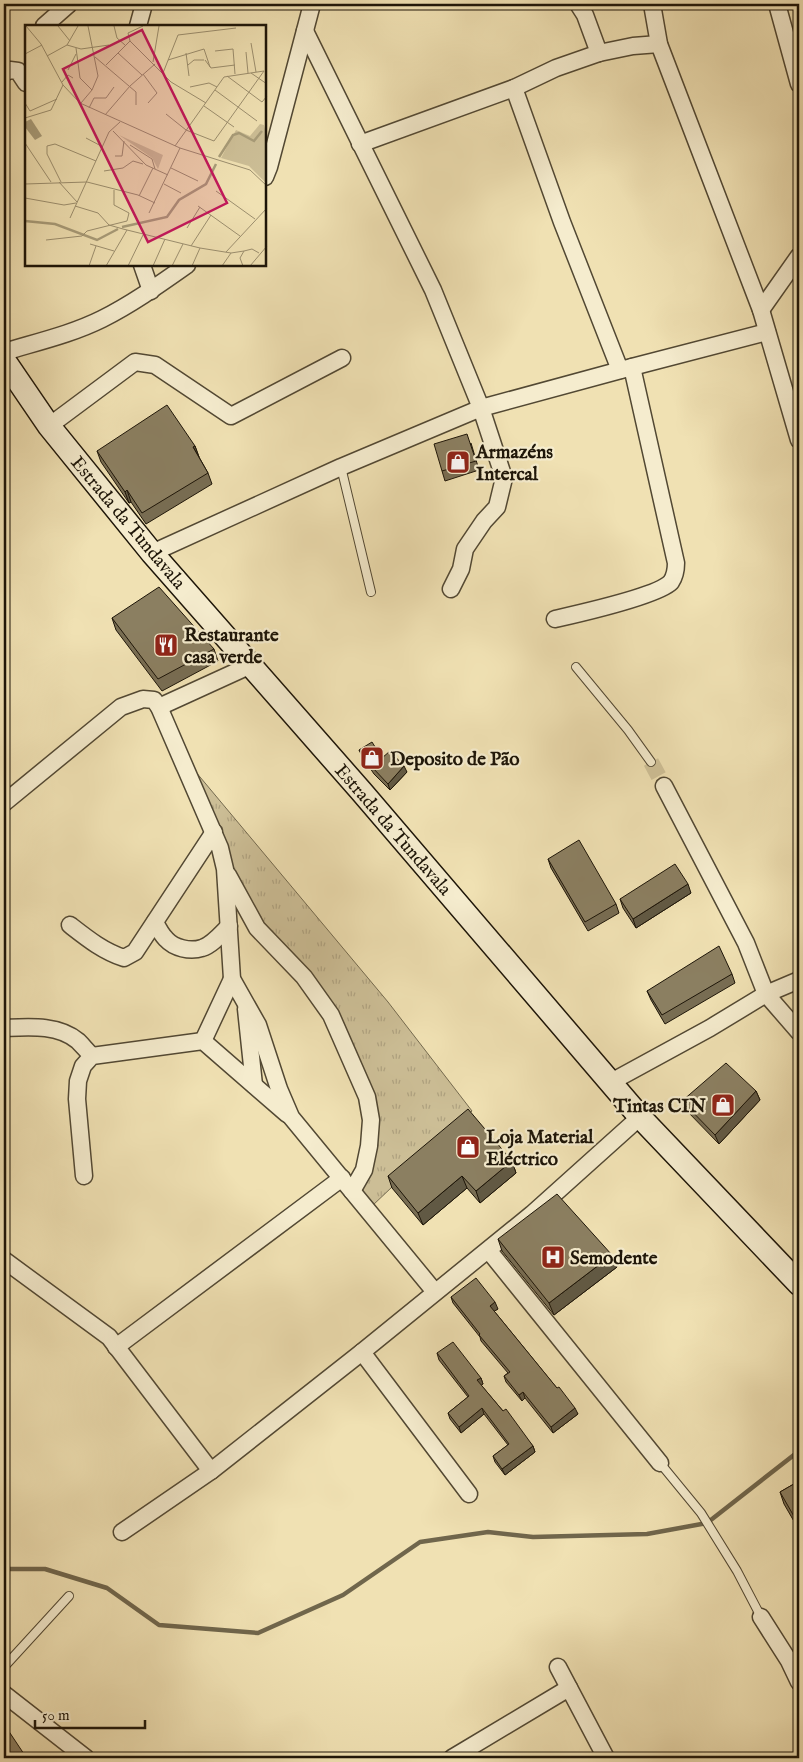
<svg xmlns="http://www.w3.org/2000/svg" width="803" height="1762" viewBox="0 0 803 1762" font-family="'IM FELL English',serif">
  <defs>
    <pattern id="grass-tufts" width="24" height="20" patternUnits="userSpaceOnUse" patternTransform="scale(1.25)"><rect width="24" height="20" fill="#ccbe96"/><path d="M3 7l-1-3M5 7V3M7 7l1-3M15 17l-1-3M17 17v-4M19 17l1-3" fill="none" stroke="#afa280"/></pattern>
  </defs>
  <rect width="100%" height="100%" fill="#f0e1b3"/>
  <filter id="stains"><feTurbulence type="fractalNoise" baseFrequency=".004" numOctaves="4"/><feColorMatrix values="0 0 0 0 .2 0 0 0 0 .09 0 0 0 0 .02 0 0 0 .5 -.17"/></filter>
  <radialGradient id="worn" r=".72"><stop offset=".6" stop-color="#630" stop-opacity="0"/><stop offset="1" stop-color="#630" stop-opacity=".3"/></radialGradient>
  <path fill="url(#grass-tufts)" stroke="#746a4f" d="M190 765 388 1002 472 1111 372 1206 358 1193 372 1089 270 937 245 895 227 857Z"/>
  <g fill="none" stroke-linecap="round" stroke-linejoin="round">
    <path stroke="#70664c" stroke-width="4.5" d="M4 1569H45L107 1588 159 1625 258 1633 343 1595 420 1542 488 1532 533 1537 647 1534 707 1523 799 1451"/>
    <path stroke="#d0c299" stroke-width="16" stroke-dasharray="16 8" stroke-linecap="butt" d="M651 762 664 786"/>
    <g stroke="#524833" stroke-width="10">
      <g id="lane">
        <path d="M341 467 371 592"/>
        <path d="M576 667 628 730 651 762"/>
        <path d="M660 1463 701 1513 737 1571 761 1617"/>
        <path d="M4 1667 69 1596"/>
      </g>
    </g>
    <g stroke="#524833" stroke-width="19">
      <g id="street">
        <path d="M578 4 585 15 599 53"/>
        <path d="M652 4 659 44 761 310 799 440"/>
        <path d="M777 4 799 84"/>
        <path d="M44 26 69 4"/>
        <path d="M138 26 144 4"/>
        <path d="M305 31 433 290 481 408 504 478 497 507 484 521 465 549 461 569 451 589"/>
        <path d="M4 73 10 70 18 71 26 83"/>
        <path d="M514 88 562 222 620 370"/>
        <path d="M360 144 514 88 556 68 599 53 633 46 659 44"/>
        <path d="M265 177 269 167 312 4"/>
        <path d="M142 265 151 291"/>
        <path d="M761 310 799 256"/>
        <path d="M4 352C37 342 72 334 102 319 132 304 160 284 187 265"/>
        <path d="M49 426 135 362 155 365 231 416 342 358"/>
        <path d="M152 553 341 467 481 408 632 367 767 332"/>
        <path d="M555 619C577 614 658 596 671 582 675 576 676 570 676 563L632 367"/>
        <path d="M159 707 251 665"/>
        <path d="M664 786 746 943 766 994 799 1032"/>
        <path d="M4 803 121 707 143 699 154 700 159 707 220 848 225 869 232 979 258 1025 279 1089 291 1117 435 1292"/>
        <path d="M228 875 257 928 304 977 331 1015 367 1097 371 1120 369 1146 364 1170 352 1191"/>
        <path d="M155 922C158 928 161 934 166 939 174 948 190 952 202 948 212 945 221 934 229 926"/>
        <path d="M70 925C88 939 103 951 124 958L135 952 214 832"/>
        <path d="M246 1009 254 1085"/>
        <path d="M4 1028C28 1027 58 1024 78 1041 83 1046 87 1051 92 1056"/>
        <path d="M203 1041 232 979"/>
        <path d="M611 1082 710 1028 766 994 799 980"/>
        <path d="M84 1176 77 1099 78 1081 83 1066 92 1056 203 1041 287 1114"/>
        <path d="M489 1251 660 1463"/>
        <path d="M4 1260 109 1337 211 1471"/>
        <path d="M116 1347 342 1178"/>
        <path d="M362 1352 469 1494"/>
        <path d="M122 1532 211 1471 362 1352 532 1214 640 1117"/>
        <path d="M761 1617 789 1661 799 1682"/>
        <path d="M558 1667 606 1758"/>
        <path d="M4 1694 86 1758"/>
        <path d="M452 1758 569 1688"/>
      </g>
    </g>
    <g stroke="#1d1508" stroke-width="25">
      <path id="secondary" d="M4 360 49 426 152 553 361 791 640 1117 799 1284"/>
    </g>
    <use href="#lane" stroke="#f5ecce" stroke-width="8"/>
    <use href="#street" stroke="#f5ecce" stroke-width="16"/>
    <use href="#secondary" stroke="#f5ecce" stroke-width="22"/>
  </g>
  <g fill="#786d53" stroke="#1d1508">
    <path d="M471 443 479 470 445 481 442 471Z"/>
    <path d="M195 446 199 457 208 473 212 484 146 524 131 502 129 503 101 462 97 451Z"/>
    <path d="M112 618 214 649 218 661 162 691 116 630Z"/>
    <path d="M359 750 382 758 407 772 390 790 374 774 362 756Z"/>
    <path d="M548 859 616 904 619 913 588 931 551 868Z"/>
    <path d="M691 893 636 928 623 908 620 899Z"/>
    <path d="M732 974 735 983 665 1024 651 1000 647 991Z"/>
    <path d="M756 1091 760 1100 719 1144 686 1110 682 1101Z"/>
    <path d="M512 1161 516 1173 480 1203 467 1188 423 1225 392 1188 388 1176Z"/>
    <path d="M498 1239 617 1267 554 1315 502 1251Z"/>
    <path d="M451 1297 498 1309 494 1311 578 1414 553 1433 525 1398 522 1401 506 1382 504 1376 508 1373 481 1341 480 1337 453 1303Z"/>
    <path d="M437 1353 481 1378 483 1384 481 1385 503 1411 533 1446 535 1452 505 1475 495 1462 493 1456 508 1445 484 1414 461 1433 450 1419 448 1413 468 1397 439 1360Z"/>
    <path d="M799 1481V1530L784 1504 780 1492Z"/>
  </g>
  <g fill="#615944" stroke="#1d1508">
    <path d="M195 446 199 457 193 447Z"/>
    <path d="M127 490 131 502 129 503 125 492Z"/>
    <path d="M404 766 407 772 390 790 388 784Z"/>
    <path d="M688 884 691 893 636 928 633 919Z"/>
    <path d="M756 1091 760 1100 719 1144 715 1135Z"/>
    <path d="M512 1161 516 1173 480 1203 476 1191Z"/>
    <path d="M462 1176 467 1188 423 1225 418 1213Z"/>
    <path d="M612 1255 617 1267 554 1315 549 1303Z"/>
    <path d="M495 1302 498 1309 493 1312 490 1306Z"/>
    <path d="M481 1378 483 1384 479 1387 477 1380Z"/>
    <path d="M523 1392 525 1398 522 1401 519 1395Z"/>
    <path d="M482 1408 484 1414 461 1433 459 1427Z"/>
    <path d="M575 1408 578 1414 553 1433 551 1427Z"/>
    <path d="M533 1446 535 1452 505 1475 502 1469Z"/>
    <path d="M24 1754 26 1758H16Z"/>
  </g>
  <g fill="#8b7f61" stroke="#1d1508">
    <path d="M167 405 195 446 193 447 208 473 142 513 127 490 125 492 97 451Z"/>
    <path d="M467 434 476 461 442 471 434 444Z"/>
    <path d="M159 587 214 649 158 679 112 618Z"/>
    <path d="M372 742 382 758 390 751 404 766 388 784 372 767 359 750Z"/>
    <path d="M579 840 616 904 585 922 548 859Z"/>
    <path d="M675 864 688 884 633 919 620 899Z"/>
    <path d="M719 946 732 974 662 1015 647 991Z"/>
    <path d="M726 1063 756 1091 715 1135 682 1101Z"/>
    <path d="M468 1109 512 1161 476 1191 462 1176 418 1213 388 1176Z"/>
    <path d="M557 1194 612 1255 549 1303 498 1239Z"/>
    <path d="M476 1278 495 1302 490 1306 557 1388 559 1387 575 1408 551 1427 523 1392 519 1395 504 1376 510 1372 479 1335 480 1334 451 1297Z"/>
    <path d="M453 1342 481 1378 477 1380 503 1411 506 1409 533 1446 502 1469 493 1456 509 1444 482 1408 459 1427 448 1413 469 1396 437 1353Z"/>
    <path d="M799 1481V1525L780 1492Z"/>
    <path d="M4 1724 24 1754 16 1758H7L4 1753Z"/>
  </g>
  <defs>
    <g id="shop-square" transform="scale(1.25)"><rect x="-9" y="-9" width="18" height="18" rx="4" fill="#8f2418" stroke="#f5ecce"/><path d="M-5-2.5h2.3a2.7 3.5 0 0 1 5.4 0H5L5.5 6h-11ZM-1.5-2.5h3a1.5 2.3 0 0 0-3 0Z" fill="#fff"/></g>
    <g id="restaurant-square" transform="scale(1.25)"><rect x="-9" y="-9" width="18" height="18" rx="4" fill="#8f2418" stroke="#f5ecce"/><path d="M-5-6h1v4h1v-4h1v4h1v-4h1v5L-1.5 .5V6h-2V.5L-5-1ZM5-6V6H3V1.5H1.5Q1.5-4 5-6Z" fill="#fff"/></g>
    <g id="hospital-square" transform="scale(1.25)"><rect x="-9" y="-9" width="18" height="18" rx="4" fill="#8f2418" stroke="#f5ecce"/><path d="M-5-5h3v3.5h4V-5h3V5h-3V1.5h-4V5h-3Z" fill="#fff"/></g>
  </defs>
  <g fill-rule="evenodd">
    <use href="#shop-square" x="458" y="462"/>
    <use href="#restaurant-square" x="166" y="645"/>
    <use href="#shop-square" x="372" y="758"/>
    <use href="#shop-square" x="723" y="1105"/>
    <use href="#shop-square" x="468" y="1147"/>
    <use href="#hospital-square" x="553" y="1257"/>
  </g>
  <g text-anchor="middle" stroke-width="4.5" stroke-linejoin="round" paint-order="stroke">
    <g font-size="19" font-weight="bold" fill="#1d1508" stroke="#f5ecce" text-anchor="start">
      <text x="476" y="458">Armazéns<tspan x="476" dy="22">Intercal</tspan></text>
      <text x="184" y="641">Restaurante<tspan x="184" dy="22">casa verde</tspan></text>
      <text x="390" y="765">Deposito de Pão</text>
      <text x="706" y="1112" text-anchor="end">Tintas CIN</text>
      <text x="486" y="1143">Loja Material<tspan x="486" dy="22">Eléctrico</tspan></text>
      <text x="570" y="1264">Semodente</text>
    </g>
    <g font-size="19" fill="#1d1508" stroke="#f5ecce">
      <text transform="translate(129 522) rotate(50)" y="7">Estrada da Tundavala</text>
      <text transform="translate(394 829) rotate(49)" y="7">Estrada da Tundavala</text>
    </g>
  </g>
  <g transform="translate(25 25)">
    <rect width="241" height="241" fill="#f0e1b3"/>
    <path d="M94 110 138 130 133 144 127 133Z" fill="#ccbe96"/>
    <path d="M235 99 239 100 242 113 241 158 224 141 196 133 211 105 225 111Z" fill="#ccbe96"/>
    <path d="M6 94 17 111 10 115 0 102V97Z" fill="#a89c79"/>
    <path fill="none" stroke="#a89c79" stroke-width="2.5" d="M194 132 208 110 214 108 229 116 237 106M0 196 30 199 72 215 93 204M97 202 142 192 154 175 181 159 191 139"/>
    <path fill="none" stroke="#9c8f6f" stroke-width="1" d="M1 1 16 19 38 60 55 78 155 123 225 145 242 161M33 1 45 16M89 1 92 13 100 20M118 1 103 8 105 16 146 57 181 78M226 18 231 47M42 20 56 24 84 20M51 23 55 53 67 65M190 26 208 24 210 49M221 27 223 48M93 28 117 50M161 28 164 51M0 29 17 20M22 31 42 20 53 1M70 32 111 67V80M143 35 179 24 185 42M180 35 186 43 210 40M128 37 134 1M81 40 105 16M163 40 169 35H179M43 45 51 29M138 48 153 10 211 3M226 48 242 59M118 49 132 68 123 78M202 51 237 77 242 71M37 57 43 50 48 53M165 62 184 58 192 62M190 65 232 96M0 78 5 86 32 74M56 78 67 65 73 51 63 1M179 81 209 102M64 83 69 73H81L89 62M141 89 161 105 189 116 239 46M80 90 105 61 130 39M0 93 26 85 38 60M88 106 121 140 143 150M61 113 78 122M0 118 26 157M105 120 127 134 130 144M150 121 199 52 239 46M90 131H97L99 116M146 143 173 156M79 146 98 143 108 136 118 139M34 157 52 177M36 157 22 129V121L30 119 71 136M0 159 62 157 113 170 130 178M139 159 156 168M191 166 230 194M114 171 128 143M0 173 39 180 51 178M50 181 73 188 84 200 98 204 175 223 206 228 219 226M173 181 215 211M124 188 155 123M45 193 84 107 95 97M162 203 175 182M21 215 57 211 62 206 102 196 104 188 89 180V165M65 219 89 226M166 221 186 190M201 227 242 183M64 241 71 221M81 241 102 205M103 241 118 210M128 241 140 214M147 241 158 219M167 241 175 223M197 241 206 228M218 241 215 233 219 226 227 224 234 228M225 241 242 221"/>
    <path fill="#c2185b" fill-opacity="0.15" stroke="#c2185b" stroke-width="2.5" d="M117 5 202 178 123 217 38 44Z"/>
    <rect width="241" height="241" fill="none" stroke="#1d1508" stroke-width="2.5"/>
  </g>
  <rect width="803" height="1762" fill="none" stroke="#f0e1b3" stroke-width="20"/>
  <rect x="5" y="5" width="793" height="1752" fill="none" stroke="#1d1508" stroke-width="2.5"/>
  <rect x="10" y="10" width="783" height="1742" fill="none" stroke="#1d1508"/>
  <path d="M35 1720v8h110v-8" fill="none" stroke="#1d1508" stroke-width="2.5"/>
  <text x="42" y="1720" font-size="15" fill="#1d1508" stroke="#f5ecce" stroke-width="4" paint-order="stroke">50 m</text>
  <rect width="100%" height="100%" filter="url(#stains)"/>
  <rect width="100%" height="100%" fill="url(#worn)"/>
</svg>
